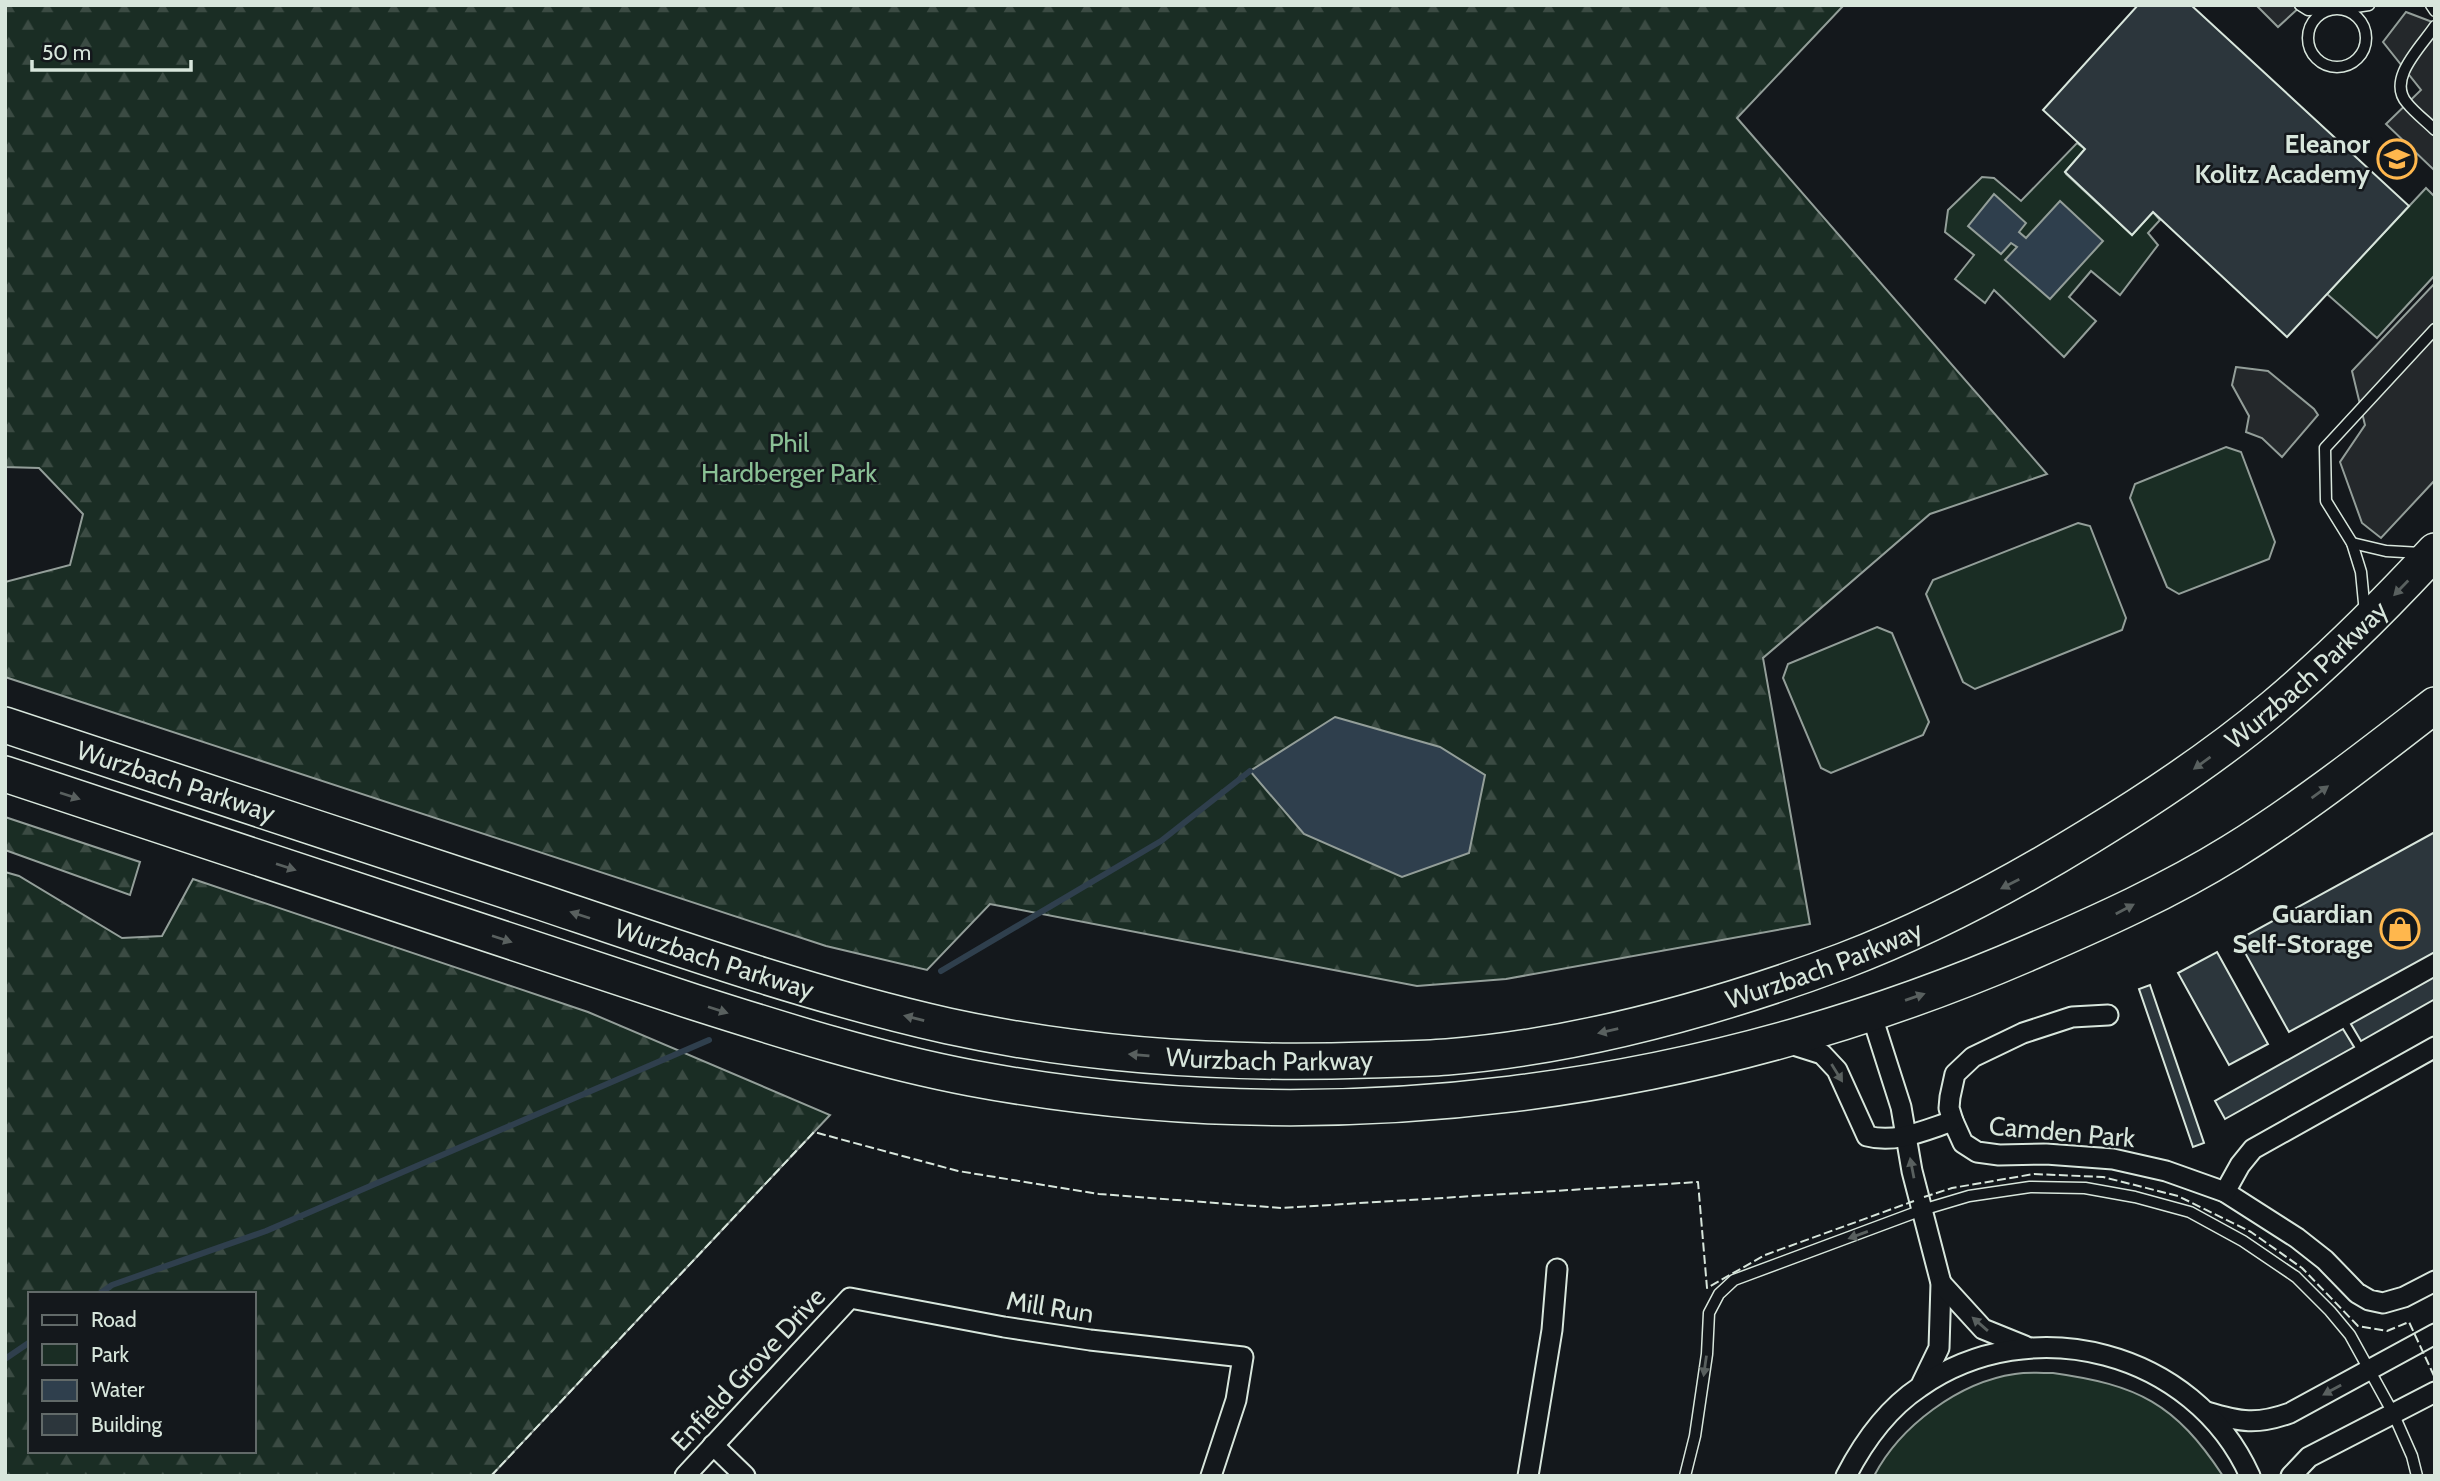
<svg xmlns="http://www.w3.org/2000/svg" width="2440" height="1481" viewBox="0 0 2440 1481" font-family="Cabin,sans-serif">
  <defs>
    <pattern id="forest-firs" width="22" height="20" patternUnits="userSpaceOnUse" patternTransform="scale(1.75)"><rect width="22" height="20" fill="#1a2d24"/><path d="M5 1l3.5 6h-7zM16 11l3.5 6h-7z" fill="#3b4b43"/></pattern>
  </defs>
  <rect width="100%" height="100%" fill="#14181c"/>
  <g fill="#1a2d24" stroke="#939e99" stroke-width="2">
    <path d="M2077 143 2085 149 2065 172 2066 174 2132 235 2153 212 2160 220 2148 233 2158 245 2120 295 2091 271 2069 297 2096 321 2064 357 1994 290 1985 303 1955 279 1974 255 1945 232 1948 210 1982 177 1994 178 2021 201Z"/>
    <path d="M2426 188 2435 197V275L2377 338 2327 294Z"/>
    <path d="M2226 447 2241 452 2275 542 2269 559 2179 594 2167 587 2130 498 2135 484Z"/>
    <path d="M2078 523 2090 526 2126 618 2122 630 1975 689 1963 682 1926 594 1933 580Z"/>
    <path d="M1877 627 1892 633 1929 722 1923 735 1831 773 1821 768 1783 678 1788 664Z"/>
    <path d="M2053 1373C2138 1385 2175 1403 2223 1476H1874C1900 1426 1959 1382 2015 1374 2028 1372 2041 1373 2053 1373Z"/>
  </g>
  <g fill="url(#forest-firs)" stroke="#939e99" stroke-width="2" fill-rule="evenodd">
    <path d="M5 5H1844L1737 118 2047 474 1930 514 1763 658 1810 924 1506 979 1417 986 990 904 927 970 826 946 5 677V582L70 565 83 514 39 468 5 467Z"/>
    <path d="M5 817 140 862 130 895 5 850Z"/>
    <path d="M5 872 19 876 122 938 162 936 193 879 588 1012 830 1115 491 1476H5ZM30 1294H254V1451H30Z"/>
  </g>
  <g fill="#24282b" stroke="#939e99" stroke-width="2">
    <path d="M2256 5H2302L2278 27Z"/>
    <path d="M2406 12 2435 23V171L2386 124 2421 90 2383 42Z"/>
    <path d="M2435 283V480L2381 538 2362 523 2340 462 2365 425 2352 371Z"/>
    <path d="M2236 367 2268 371 2314 409 2318 415 2282 457 2262 438 2246 432 2249 416 2232 385Z"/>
  </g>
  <g fill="#2f3f4d" stroke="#939e99" stroke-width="2">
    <path d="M1994 194 2026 223 2019 232 2026 238 2060 201 2103 241 2050 299 2005 260 2017 247 2011 243 2001 254 1968 226Z"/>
    <path d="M1335 717 1440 747 1485 775 1469 853 1402 877 1304 834 1250 771Z"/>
  </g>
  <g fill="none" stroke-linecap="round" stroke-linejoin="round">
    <g stroke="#2f3f4d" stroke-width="6">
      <path d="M941 971 1161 841 1250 771"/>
      <path d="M99 1294 112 1285 266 1231 709 1040"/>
      <path d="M5 1359 30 1342"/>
    </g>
  </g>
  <g fill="#2c363c" stroke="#d8e6dc" stroke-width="2">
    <path d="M2138 5H2191L2409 206 2287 337 2153 212 2132 235 2065 172 2085 149 2043 110Z"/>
    <path d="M2435 832V952L2289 1032 2238 940Z"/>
    <path d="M2217 952 2268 1044 2229 1065 2178 973Z"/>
    <path d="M2435 977V999L2361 1041 2351 1024Z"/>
    <path d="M2150 985 2204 1143 2193 1147 2139 989Z"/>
    <path d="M2343 1029 2354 1047 2225 1119 2215 1101Z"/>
  </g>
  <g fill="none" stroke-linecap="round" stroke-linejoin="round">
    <g stroke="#d8e6dc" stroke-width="13">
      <g id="service">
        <path d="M2300 5 2308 10 2327 9"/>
        <path d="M2431 5 2435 11"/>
        <path d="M2342 9 2369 5"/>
        <circle cx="2337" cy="38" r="29"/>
        <path d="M2435 26C2422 46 2386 79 2407 103 2415 113 2426 121 2435 130"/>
        <path d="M2352 543 2386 551 2421 553"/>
        <path d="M2365 613 2361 572 2352 543 2326 501 2325 448 2435 329"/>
        <path d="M1685 1476 1695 1436 1707 1354 1709 1313 1719 1294 1734 1280 1922 1210 1969 1196 2030 1187 2085 1188 2135 1197 2190 1212 2243 1241 2296 1277 2330 1311 2350 1335 2393 1413 2412 1456 2417 1476"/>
      </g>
    </g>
    <g stroke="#d8e6dc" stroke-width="23">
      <g id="minor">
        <path d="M1871 1013 1901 1107 1912 1171 1941 1283 1939 1348 1922 1383"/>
        <path d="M2108 1015 2072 1017 2023 1033 1973 1057 1955 1074 1950 1097 1949 1108 1953 1121 1963 1143 1977 1152 1999 1155 2046 1154 2113 1159 2166 1171 2225 1192 2297 1238 2325 1260 2357 1293 2369 1300 2383 1303 2404 1297 2435 1281"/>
        <path d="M1784 1042 1822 1054 1837 1070 1867 1136C1896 1144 1925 1130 1953 1121"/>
        <path d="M2225 1192 2240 1165 2253 1149 2435 1047"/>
        <path d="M1941 1283 1983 1329 2025 1346"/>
        <path d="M2207 1412C2240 1422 2257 1425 2290 1413L2435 1334"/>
        <path d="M713 1445 745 1476"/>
        <path d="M685 1476 850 1298 1004 1327 1090 1340 1243 1357 1236 1400 1211 1476"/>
        <path d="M1528 1476 1552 1330 1557 1269"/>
        <path d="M1846 1476C1864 1441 1887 1409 1920 1387 2031 1309 2194 1351 2250 1476"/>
        <path d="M2291 1476 2309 1457 2435 1392"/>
      </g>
    </g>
    <g stroke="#d8e6dc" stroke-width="38">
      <g id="motorway">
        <path id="s1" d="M5 725C185 785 364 844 544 903 677 948 811 995 948 1026 1086 1056 1227 1065 1368 1060 1394 1059 1421 1059 1447 1057 1582 1046 1717 1008 1843 961 1930 928 2012 884 2090 836 2154 797 2217 755 2274 707 2331 659 2384 606 2435 551"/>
        <path d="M5 774 694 1002C785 1031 877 1060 971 1078 1328 1145 1700 1096 2033 951 2100 922 2169 891 2232 852 2303 808 2369 756 2435 705"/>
      </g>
    </g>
    <use href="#service" stroke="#14181c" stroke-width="10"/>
    <use href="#minor" stroke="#14181c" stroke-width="19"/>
    <use href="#motorway" stroke="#14181c" stroke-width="35"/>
    <g stroke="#d8e6dc" stroke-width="2" stroke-dasharray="9 3.5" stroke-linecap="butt">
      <path d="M1924 1197 1952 1188 2034 1174 2103 1177 2178 1196 2251 1232 2302 1268 2358 1326 2387 1331 2409 1322 2435 1378"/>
      <path d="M491 1476 814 1132 958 1171 1099 1194 1281 1208 1698 1182 1707 1288 1765 1255 1914 1201"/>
    </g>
  </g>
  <defs><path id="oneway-solid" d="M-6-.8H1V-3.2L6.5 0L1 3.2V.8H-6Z" transform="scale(1.75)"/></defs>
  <g fill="#59605f">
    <use href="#oneway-solid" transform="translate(2401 588) rotate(134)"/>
    <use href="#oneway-solid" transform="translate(2202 763) rotate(144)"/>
    <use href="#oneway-solid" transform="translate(2320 792) rotate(-36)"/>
    <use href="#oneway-solid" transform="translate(70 796) rotate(18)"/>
    <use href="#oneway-solid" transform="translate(286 867) rotate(18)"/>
    <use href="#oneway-solid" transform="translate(2010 884) rotate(153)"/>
    <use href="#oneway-solid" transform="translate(2125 909) rotate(-28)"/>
    <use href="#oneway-solid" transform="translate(580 915) rotate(-162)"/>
    <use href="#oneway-solid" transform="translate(502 939) rotate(18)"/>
    <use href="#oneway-solid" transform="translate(1915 997) rotate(-19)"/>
    <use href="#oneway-solid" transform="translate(718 1010) rotate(18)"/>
    <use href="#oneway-solid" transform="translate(914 1018) rotate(-166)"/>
    <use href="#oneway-solid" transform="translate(1608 1031) rotate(167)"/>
    <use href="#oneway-solid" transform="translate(1139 1055) rotate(-175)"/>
    <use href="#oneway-solid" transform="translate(1837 1073) rotate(58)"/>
    <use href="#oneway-solid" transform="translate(1912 1168) rotate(-101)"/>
    <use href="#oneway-solid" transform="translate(1858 1235) rotate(160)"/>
    <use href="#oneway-solid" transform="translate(1980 1324) rotate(-139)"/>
    <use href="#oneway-solid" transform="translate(1705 1366) rotate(98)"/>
    <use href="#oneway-solid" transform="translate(2332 1390) rotate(151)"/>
  </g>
  <defs>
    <g id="school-ring" transform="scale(2.0125)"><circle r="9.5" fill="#14181c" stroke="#ffb74d" stroke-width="1.5"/><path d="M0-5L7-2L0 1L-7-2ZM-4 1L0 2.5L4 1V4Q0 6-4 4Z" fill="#ffb74d"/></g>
    <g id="shop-ring" transform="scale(2.0125)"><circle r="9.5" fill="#14181c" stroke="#ffb74d" stroke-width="1.5"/><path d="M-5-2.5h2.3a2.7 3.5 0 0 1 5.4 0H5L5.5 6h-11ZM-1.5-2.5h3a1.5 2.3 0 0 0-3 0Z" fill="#ffb74d"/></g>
  </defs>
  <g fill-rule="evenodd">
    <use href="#school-ring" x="2397" y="159"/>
    <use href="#shop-ring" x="2400" y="929"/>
  </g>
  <g text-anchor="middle" stroke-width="5" stroke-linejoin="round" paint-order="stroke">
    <g font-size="26" font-weight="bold" fill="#d8e6dc" stroke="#14181c" text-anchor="end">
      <text x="2370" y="153">Eleanor<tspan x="2370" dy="30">Kolitz Academy</tspan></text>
      <text x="2373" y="923">Guardian<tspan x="2373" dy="30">Self-Storage</tspan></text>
    </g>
    <g font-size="26" fill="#8ac095" stroke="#14181c">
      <text x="789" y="452">Phil<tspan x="789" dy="30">Hardberger Park</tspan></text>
    </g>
    <g font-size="26" fill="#d8e6dc" stroke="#14181c">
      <text dy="9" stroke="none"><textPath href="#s1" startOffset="2448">Wurzbach Parkway</textPath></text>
      <text dy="9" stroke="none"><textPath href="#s1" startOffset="180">Wurzbach Parkway</textPath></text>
      <text dy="9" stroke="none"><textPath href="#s1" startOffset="747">Wurzbach Parkway</textPath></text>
      <text dy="9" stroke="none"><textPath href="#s1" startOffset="1881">Wurzbach Parkway</textPath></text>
      <text dy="9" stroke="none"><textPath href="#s1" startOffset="1314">Wurzbach Parkway</textPath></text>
      <text transform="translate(2062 1132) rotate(5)" y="9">Camden Park</text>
      <text transform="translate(1050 1307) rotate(9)" y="9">Mill Run</text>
      <text transform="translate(748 1369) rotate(-47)" y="9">Enfield Grove Drive</text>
    </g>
  </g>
  <rect width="2440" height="1481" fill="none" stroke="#d8e6dc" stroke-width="14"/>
  <rect x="28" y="1292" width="228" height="161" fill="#14181c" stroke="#626a69" stroke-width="2"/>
  <rect x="42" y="1315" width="35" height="10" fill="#14181c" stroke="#626a69" stroke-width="2"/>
  <text x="91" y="1327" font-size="21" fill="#d8e6dc">Road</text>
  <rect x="42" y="1344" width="35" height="21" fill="#1a2d24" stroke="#626a69" stroke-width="2"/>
  <text x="91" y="1362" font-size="21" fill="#d8e6dc">Park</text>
  <rect x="42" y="1380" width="35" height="21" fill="#2f3f4d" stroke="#626a69" stroke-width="2"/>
  <text x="91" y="1397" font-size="21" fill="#d8e6dc">Water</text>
  <rect x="42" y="1414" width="35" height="21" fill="#2c363c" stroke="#626a69" stroke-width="2"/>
  <text x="91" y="1432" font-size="21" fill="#d8e6dc">Building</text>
  <path d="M32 60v10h159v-10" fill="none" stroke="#d8e6dc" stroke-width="3.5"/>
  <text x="42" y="60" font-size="21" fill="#d8e6dc" stroke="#14181c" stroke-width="5" paint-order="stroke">50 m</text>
</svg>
